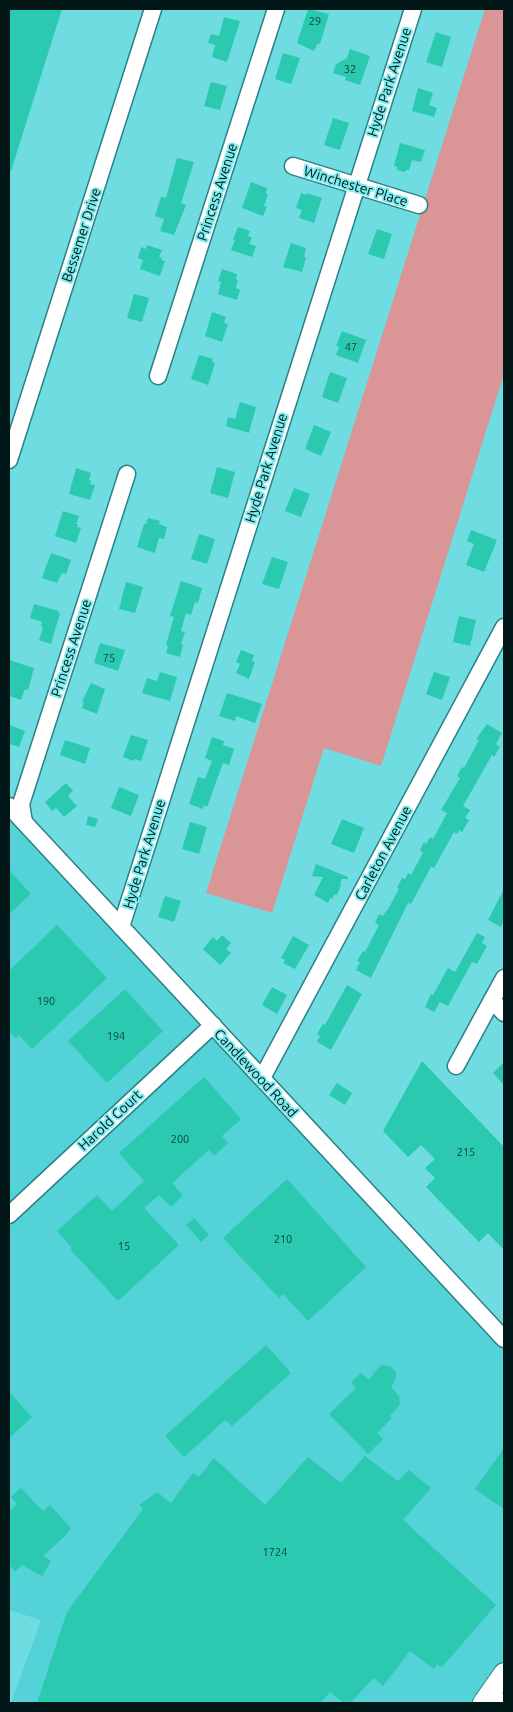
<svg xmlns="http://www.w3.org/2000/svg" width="513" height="1712" viewBox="0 0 513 1712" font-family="Ubuntu,sans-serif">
  <rect width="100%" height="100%" fill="#6fdce1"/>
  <path fill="#53d2d7" d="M9 806 504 1339V1673L483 1703H11L41 1620 9 1610Z"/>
  <path fill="#da9696" d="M485 9H504V374L381 766 324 748 272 913 206 893Z"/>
  <g fill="#2bc9b0">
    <path d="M9 9H62L11 171 9 170Z"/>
    <path d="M308 9 329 14 320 44 318 43 314 51 297 43Z"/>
    <path d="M224 17 240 21 227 62 212 57 215 45 208 43 211 34 219 36Z"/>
    <path d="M436 32 451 37 442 67 426 62Z"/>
    <path d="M350 49 370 56 360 85 345 80 346 77 333 73 336 64 347 58Z"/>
    <path d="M283 53 300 58 291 84 275 79Z"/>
    <path d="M211 82 227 86 220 110 204 106Z"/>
    <path d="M418 88 433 93 429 105 437 108 434 117 412 111Z"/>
    <path d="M333 118 349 123 340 150 324 145Z"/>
    <path d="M400 143 425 150 421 162 412 160 409 170H406L405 172 397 170V167L394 166Z"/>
    <path d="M177 158 194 162 181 203 186 205 174 235 160 231 164 219 155 216 161 197 166 198Z"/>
    <path d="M251 182 267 188 266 193 268 194 264 206 267 207 263 216 242 208Z"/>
    <path d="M301 193 306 195 307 193 322 198 314 223 299 218 302 210 296 208Z"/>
    <path d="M238 227 250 231 248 236 252 238 249 244 256 246 252 257 231 250 235 240 233 239Z"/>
    <path d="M377 229 392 234 384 259 368 254Z"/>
    <path d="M291 243 306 248 304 257H306L302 272 283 267Z"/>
    <path d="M147 245 162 250 159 257 162 258 161 260 165 261 160 276 140 269 143 260 138 258 141 247 146 249Z"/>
    <path d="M222 269 237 274 236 279 238 280 236 288 240 290 237 300 218 294 221 282 218 281Z"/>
    <path d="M134 294 149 298 142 322 127 318Z"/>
    <path d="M212 312 226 317 224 323 228 324 222 342 205 336Z"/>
    <path d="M342 331 366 340 358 363 336 355 339 347 336 346Z"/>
    <path d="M199 355 213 359 212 362 215 363 208 385 191 379Z"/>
    <path d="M330 372 347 378 338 403 322 397Z"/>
    <path d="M240 402 256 407 249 433 226 426 228 417 235 419Z"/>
    <path d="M314 425 331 432 321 456 305 449Z"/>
    <path d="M217 467 235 472 228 498 210 493Z"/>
    <path d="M76 468 91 473 89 480 91 481 90 484 95 485 90 500 69 494Z"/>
    <path d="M294 488 310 494 301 517 285 511Z"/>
    <path d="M63 511 79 516 76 524H78L77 527 81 528 76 543 55 536Z"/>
    <path d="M148 518 160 521 159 524 167 527 164 539 159 538 155 553 137 547 144 524H146Z"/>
    <path d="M471 530 497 540 484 572 466 565 474 544 467 541Z"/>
    <path d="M199 534 215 539 207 564 191 559Z"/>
    <path d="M51 553 71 560 66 574 62 573 57 583 42 578Z"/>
    <path d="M272 557 288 562 279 589 262 584Z"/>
    <path d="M181 581 202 588 198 603 195 602 191 615 186 613 181 631 185 632 181 644 183 645 180 657 166 653 168 646 166 645 174 617 170 616Z"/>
    <path d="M126 582 143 587 135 613 119 609Z"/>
    <path d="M34 604 59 611 58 613H60L51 644 39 640 43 627H41L42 622 30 618Z"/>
    <path d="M459 616 476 620 470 646 453 642Z"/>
    <path d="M100 643 125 650 118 671 94 663Z"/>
    <path d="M241 650 254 655 252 661 255 662 249 679 236 673 240 664 236 662Z"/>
    <path d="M9 660 34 668 28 690 25 689 21 700 9 696Z"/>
    <path d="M160 672 177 677 170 701 142 693 147 678 157 681Z"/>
    <path d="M434 672 450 677 442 700 426 694Z"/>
    <path d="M91 683 105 689 97 714 82 708 84 703 82 702Z"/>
    <path d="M227 693 262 704 255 723 236 716 235 721 219 716Z"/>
    <path d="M487 724 502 733 496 744 500 747 494 757 492 755 463 806 470 810 465 818 469 820 462 832 459 830 457 834 454 832 434 868 431 867 411 904 408 903 371 978 356 970 360 962 357 961 363 951 365 952 367 948 379 925 375 923 379 914 383 916 386 911H387L399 889 397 888 402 878 405 879 408 873 411 875 423 853 420 850 424 842 426 844 430 837 433 839 447 813 441 810 460 778 457 776 462 767 464 768 479 740 476 739Z"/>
    <path d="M9 725 25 731 19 747 9 744Z"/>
    <path d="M131 735 148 740 141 761 135 759 134 761 123 757Z"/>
    <path d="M212 737 224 741 223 745 234 749 229 765 223 763 207 807 204 805 203 809 189 804 198 777 205 779 212 761 205 758Z"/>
    <path d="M65 740 90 748 85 764 60 755Z"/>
    <path d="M66 783 73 791 68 796 77 806 64 817 56 808 52 811 45 802Z"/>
    <path d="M119 787 139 795 131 816 111 808Z"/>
    <path d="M88 816 98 819 95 827 86 825Z"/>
    <path d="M342 819 364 828 354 853 331 844Z"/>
    <path d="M190 822 207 827 199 854 182 849Z"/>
    <path d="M316 864 348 877V879H342L340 884 341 885 337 895 335 894 332 899 330 898 328 903 314 895 323 877 312 876Z"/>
    <path d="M9 870 31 894 9 914Z"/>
    <path d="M504 889V920L501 927 488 920Z"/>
    <path d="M165 896 181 901 174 922 158 917Z"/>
    <path d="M57 925 107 978 32 1049 19 1035 16 1038 9 1031V971Z"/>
    <path d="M477 933 485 937 482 943 487 946 477 964 472 962 448 1006 440 1002 434 1012 425 1007 431 994 433 995 448 968 455 972Z"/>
    <path d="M222 935 231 943 226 949 231 953 220 965 203 949 213 937 217 941Z"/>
    <path d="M293 936 309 945 295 969 283 963 285 960 281 958Z"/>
    <path d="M347 985 362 994 331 1050 317 1042 320 1036 317 1034 323 1024 325 1025Z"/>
    <path d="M272 987 287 995 277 1014 262 1005Z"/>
    <path d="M125 989 163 1031 107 1083 68 1041Z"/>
    <path d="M422 1061 504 1147V1250L488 1233 479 1242 426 1187 435 1178 425 1168 435 1159 421 1145 408 1157 383 1131Z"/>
    <path d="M504 1062V1085L493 1073Z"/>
    <path d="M204 1077 241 1119 222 1136 228 1143 214 1156 209 1150 172 1183 183 1195 171 1207 159 1195 144 1208 179 1245 118 1301 70 1249 72 1248 57 1231 97 1195 112 1211 144 1181 119 1153Z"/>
    <path d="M337 1083 352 1093 345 1105 329 1095Z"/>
    <path d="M287 1179 366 1267 308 1321 283 1294 279 1298 223 1238Z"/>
    <path d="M194 1218 209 1235 201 1242 186 1225Z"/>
    <path d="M266 1345 291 1373 232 1426 225 1420 184 1457 165 1436Z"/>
    <path d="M382 1365 390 1366 396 1372 395 1381 391 1387 399 1396 400 1404 398 1407 390 1416 392 1418 377 1433 383 1439 368 1454 329 1414 356 1388 351 1382 361 1373 369 1380 378 1368Z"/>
    <path d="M9 1392 32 1417 9 1438Z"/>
    <path d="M504 1448V1509L475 1489Z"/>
    <path d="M365 1456 398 1481 409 1470 431 1488 403 1520 496 1605 442 1667 437 1664 434 1669 410 1651 383 1686 374 1678 350 1703H344L330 1692 320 1703H37L67 1612 143 1509 139 1505 157 1492 171 1503 193 1473 199 1477 214 1458 265 1505 308 1457 341 1483Z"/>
    <path d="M21 1488 43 1511 50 1505 71 1528 67 1534 43 1556 51 1561 42 1576 22 1565 15 1571 9 1565V1512L17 1504 11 1497Z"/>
  </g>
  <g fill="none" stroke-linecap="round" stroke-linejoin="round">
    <g stroke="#2b8185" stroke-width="19">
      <g id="minor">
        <path d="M293 166 419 205"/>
        <path d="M158 376 276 9"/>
        <path d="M9 460 153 9"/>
        <path d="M9 806 504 1339"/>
        <path d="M24 822 21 804 127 474"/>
        <path d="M121 927 413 9"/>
        <path d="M492 1000 504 1013"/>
        <path d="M456 1066 504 978"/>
        <path d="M262 1078 504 627"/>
        <path d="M9 1215 213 1025"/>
        <path d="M490 1694 502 1703"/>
      </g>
    </g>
    <g stroke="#2b8185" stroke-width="22">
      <path id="major" d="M483 1703 504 1673"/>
    </g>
    <use href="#minor" stroke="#fff" stroke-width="16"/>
    <use href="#major" stroke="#fff" stroke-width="20"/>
  </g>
  <g text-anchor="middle" stroke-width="4" stroke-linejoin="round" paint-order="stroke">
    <g font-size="11" fill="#0c443e">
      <text x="315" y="25">29</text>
      <text x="350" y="73">32</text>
      <text x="351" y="351">47</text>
      <text x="109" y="662">75</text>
      <text x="46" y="1005">190</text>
      <text x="116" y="1040">194</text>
      <text x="180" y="1143">200</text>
      <text x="466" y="1156">215</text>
      <text x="283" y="1243">210</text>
      <text x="124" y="1250">15</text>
      <text x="275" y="1556">1724</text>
    </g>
    <g font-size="14" fill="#011718" stroke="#7deaee">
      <text transform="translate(389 82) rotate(-72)" y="5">Hyde Park Avenue</text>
      <text transform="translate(356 186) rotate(17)" y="5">Winchester Place</text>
      <text transform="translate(217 192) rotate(-72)" y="5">Princess Avenue</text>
      <text transform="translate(81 235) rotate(-72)" y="5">Bessemer Drive</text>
      <text transform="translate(266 468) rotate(-73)" y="5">Hyde Park Avenue</text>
      <text transform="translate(71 648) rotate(-72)" y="5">Princess Avenue</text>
      <text transform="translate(383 853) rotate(-62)" y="5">Carleton Avenue</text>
      <text transform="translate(144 854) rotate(-73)" y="5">Hyde Park Avenue</text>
      <text transform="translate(256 1073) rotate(47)" y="5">Candlewood Road</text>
      <text transform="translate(110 1120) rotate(-43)" y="5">Harold Court</text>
    </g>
  </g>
  <rect width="513" height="1712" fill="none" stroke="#011718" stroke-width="20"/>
</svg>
